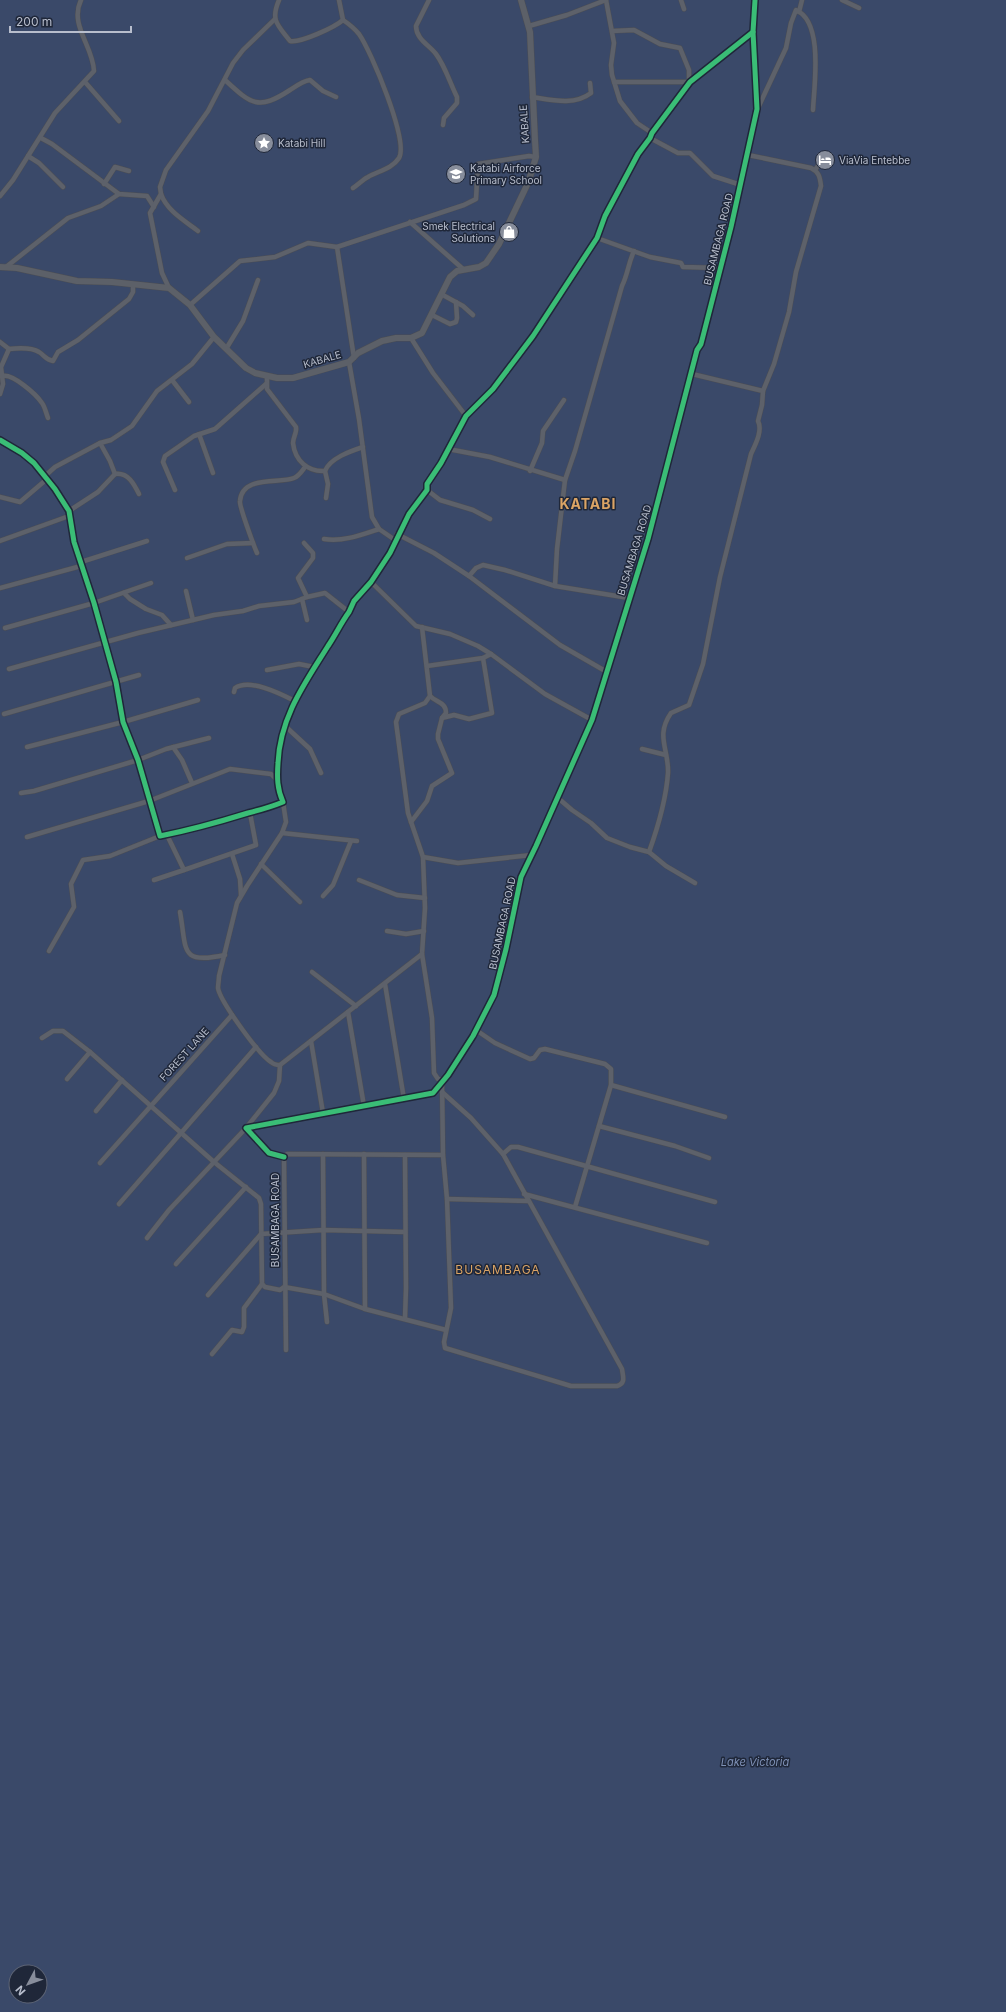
<svg xmlns="http://www.w3.org/2000/svg" width="1006" height="2012" viewBox="0 0 1006 2012" font-family="Inter,sans-serif">
  <rect width="100%" height="100%" fill="#2d323d"/>
  <path fill="#3a4969" fill-rule="evenodd" d="M0 0H1006V2012H0ZM16 1972H40V1996H16Z"/>
  <g fill="none" stroke-linecap="round" stroke-linejoin="round">
    <g stroke="#4a4d55" stroke-width="5.5">
      <g id="street">
        <path d="M279 0C270 21 278 25 290 41 301 43 335 27 343 20"/>
        <path d="M339 0 343 20C349 24 354 28 359 34 371 51 409 141 399 158 392 169 378 171 368 177 362 180 358 185 353 188"/>
        <path d="M429 0 416 26C416 39 429 45 436 54 445 66 450 83 457 97V103L444 118 443 125"/>
        <path d="M606 0 614 43 611 65 612 75 620 101 637 123 652 133"/>
        <path d="M681 0 684 9"/>
        <path d="M842 0 859 8"/>
        <path d="M799 12 802 0"/>
        <path d="M529 26 567 15 606 0"/>
        <path d="M612 31 634 30 660 44 680 48 689 70V82"/>
        <path d="M225 80C251 104 258 111 290 90 296 86 303 81 310 80L323 91 336 97"/>
        <path d="M85 82 119 121"/>
        <path d="M614 82H690"/>
        <path d="M532 97C552 100 574 106 591 93L590 83"/>
        <path d="M758 108 786 48 791 23 796 10C824 22 814 86 813 110"/>
        <path d="M41 138 52 144 119 194 147 196 154 207"/>
        <path d="M650 138 678 153H690L713 176 741 185"/>
        <path d="M748 155 811 168C819 172 820 177 821 186L796 272 789 312 774 364 763 391"/>
        <path d="M28 156 39 163 63 187"/>
        <path d="M815 170 822 160"/>
        <path d="M104 184 115 167 129 171"/>
        <path d="M161 194C167 211 185 221 198 231"/>
        <path d="M0 196 13 180 55 113 94 71C93 46 69 25 81 0"/>
        <path d="M410 222 463 269"/>
        <path d="M597 238 650 257 681 263 683 267 721 268"/>
        <path d="M337 247 354 358"/>
        <path d="M6 267 68 218 101 206 119 194"/>
        <path d="M169 288 162 273 150 213 161 194 160 187 166 170 208 111 233 63 243 50 275 19"/>
        <path d="M441 294 463 306 473 315"/>
        <path d="M190 305 240 261 275 257 308 243 337 247 464 205 476 199 478 164 529 156 536 157"/>
        <path d="M432 315 450 324 456 322 457 318 456 302"/>
        <path d="M411 338 433 373 466 416"/>
        <path d="M0 342 9 349"/>
        <path d="M226 349 243 321 258 280"/>
        <path d="M349 362 359 419 372 517 379 529 395 540"/>
        <path d="M3 376C13 374 36 394 42 403 45 407 46 413 48 418"/>
        <path d="M267 376V389L296 427C297 433 293 437 293 443 295 461 308 472 325 471 330 458 351 451 363 447"/>
        <path d="M172 380 189 402"/>
        <path d="M0 394 3 384 1 367 9 349C18 348 31 347 39 352 45 356 46 360 53 361L58 352 78 340 129 299 133 292V284"/>
        <path d="M199 434 213 473"/>
        <path d="M0 440 22 453 34 463 55 489 69 511 74 542 94 603 116 682 123 722 138 760 160 836C190 830 219 822 248 813 260 810 271 807 283 802 277 789 277 777 278 763 280 717 305 683 328 646 336 634 341 623 349 612L354 601 371 582 390 553 409 514 427 490V484L441 463 466 416 493 389 533 336 597 238 605 216 638 154 650 138 652 133 690 82 753 32"/>
        <path d="M100 443 110 461 115 474C128 472 134 484 139 494"/>
        <path d="M448 449 490 457 565 480"/>
        <path d="M325 471 328 484 326 498"/>
        <path d="M530 471 542 443 543 431 564 400"/>
        <path d="M45 476 55 467 100 443 111 440 132 426 157 391 192 364 214 337"/>
        <path d="M175 490 163 462 165 456 194 436 215 429 266 384"/>
        <path d="M427 490 440 500 473 510 490 519"/>
        <path d="M0 497 20 502 47 479"/>
        <path d="M69 511 98 492 115 474"/>
        <path d="M397 534 434 553 469 576 476 568 483 565 505 570 555 586 629 598"/>
        <path d="M324 539C343 542 361 535 379 529"/>
        <path d="M0 541 69 516"/>
        <path d="M304 543 313 553V558L298 578 307 597"/>
        <path d="M257 553C254 546 239 506 240 501 242 475 279 484 294 478 299 476 302 471 305 467"/>
        <path d="M187 558 227 544 253 543"/>
        <path d="M81 562 147 541"/>
        <path d="M469 576 560 645 607 672"/>
        <path d="M371 582 416 626 450 634 478 646 491 654 545 694 592 720"/>
        <path d="M555 586 557 549 565 480 575 451 622 286C628 274 628 264 634 251"/>
        <path d="M0 588 81 566"/>
        <path d="M186 591 193 620"/>
        <path d="M124 593 130 599 146 609 162 615 171 625"/>
        <path d="M302 599 307 620"/>
        <path d="M422 627 430 696 425 703 399 714 396 722 408 813 423 857 425 908 422 954"/>
        <path d="M5 628 94 603 151 583"/>
        <path d="M427 666 483 658 491 654"/>
        <path d="M9 669 138 633 214 615 243 611 259 606 294 602 307 597 325 593 349 612"/>
        <path d="M267 670 299 664 314 667"/>
        <path d="M234 692 235 688C250 678 281 694 295 701"/>
        <path d="M430 696C437 703 446 702 446 713L442 718"/>
        <path d="M4 714 139 675"/>
        <path d="M284 725 310 749 321 773"/>
        <path d="M27 747 123 722 198 700"/>
        <path d="M173 747 182 760 192 783"/>
        <path d="M642 749 666 755"/>
        <path d="M21 793 34 791 138 760 166 749 209 738"/>
        <path d="M558 798 572 810 591 823 607 838 630 847 649 852C658 827 666 800 668 773 669 749 655 736 671 713L689 705 703 664 720 577 751 454C755 445 763 431 758 421L762 405 763 391 692 374"/>
        <path d="M283 802 286 822 282 833 247 886 237 903 219 976C219 980 218 984 218 988 220 1001 259 1055 271 1062 273 1064 276 1065 280 1065L422 954 432 1018 434 1073 438 1079 442 1080"/>
        <path d="M411 822 427 801 432 786 452 773 438 739V734L442 718 454 715 469 719 492 713 483 658"/>
        <path d="M282 833 357 841"/>
        <path d="M167 835 184 870 256 845 250 813"/>
        <path d="M27 837 149 801 230 769 271 774 277 780"/>
        <path d="M649 852 666 866 695 883"/>
        <path d="M232 854 240 879 241 895"/>
        <path d="M423 857 458 863 532 855"/>
        <path d="M261 864 300 902"/>
        <path d="M154 880 184 870"/>
        <path d="M359 880 397 895 425 898"/>
        <path d="M323 896 333 885 351 841"/>
        <path d="M180 912C187 950 179 965 225 955"/>
        <path d="M387 931 406 934 424 931"/>
        <path d="M49 951 74 907 71 884 83 860 110 856 160 836"/>
        <path d="M312 972 356 1006"/>
        <path d="M385 984 404 1099"/>
        <path d="M348 1012 364 1106"/>
        <path d="M476 1030 495 1043 530 1059 534 1058 540 1050 545 1049 605 1064 611 1069V1085L575 1207"/>
        <path d="M42 1038 53 1031H63L90 1052 214 1162 259 1198 261 1204 262 1284 265 1287 280 1290 284 1287 324 1294 327 1322"/>
        <path d="M311 1041 323 1113"/>
        <path d="M67 1079 90 1052"/>
        <path d="M611 1085 725 1117"/>
        <path d="M442 1092 471 1118 503 1154 622 1369C623 1377 626 1383 617 1386H571L445 1348 444 1342 451 1308 447 1199 443 1155"/>
        <path d="M96 1111 122 1080"/>
        <path d="M599 1126 675 1146 709 1158"/>
        <path d="M323 1154 324 1294 365 1309 446 1330"/>
        <path d="M364 1154 365 1309"/>
        <path d="M503 1154 511 1147H518L715 1202"/>
        <path d="M284 1157 269 1153 246 1128 433 1093 448 1075 473 1036 494 995 506 949 521 877 536 846 592 720 648 539 697 350 701 344 731 227 757 109 753 32 755 0"/>
        <path d="M100 1163 232 1015"/>
        <path d="M524 1194 707 1243"/>
        <path d="M447 1199 528 1201"/>
        <path d="M119 1204 256 1047"/>
        <path d="M147 1238 169 1210 246 1128 274 1093 279 1081 280 1065"/>
        <path d="M176 1264 246 1187"/>
        <path d="M208 1295 261 1234 323 1230 405 1232"/>
        <path d="M405 1318 406 1288 405 1155"/>
        <path d="M286 1350 284 1157 287 1154 443 1155 442 1080"/>
        <path d="M212 1354 232 1330 242 1332 244 1327V1308L262 1284"/>
      </g>
    </g>
    <g stroke="#4a4d55" stroke-width="7">
      <path id="secondary" d="M0 267 17 268 77 281 112 282 169 288 190 305 214 337 246 368 255 373 277 378H293L349 362 358 353 382 341 396 338H411L422 333 450 277 457 271 479 267 486 263 499 244 528 183 536 157 535 140 530 32 521 0"/>
    </g>
    <use href="#street" stroke="#5d616a" stroke-width="4.5"/>
    <use href="#secondary" stroke="#5c6068" stroke-width="6"/>
    <g stroke="#1f2739" stroke-width="8">
      <g id="cycleway">
        <path d="M0 440 22 453 34 463 55 489 69 511 74 542 94 603 116 682 123 722 138 760 160 836C190 830 219 822 248 813 260 810 271 807 283 802 277 789 277 777 278 763 280 717 305 683 328 646 336 634 341 623 349 612L354 601 371 582 390 553 409 514 427 490V484L441 463 466 416 493 389 533 336 597 238 605 216 638 154 650 138 652 133 690 82 753 32"/>
        <path d="M284 1157 269 1153 246 1128 433 1093 448 1075 473 1036 494 995 506 949 521 877 536 846 592 720 648 539 697 350 701 344 731 227 757 109 753 32 755 0"/>
      </g>
    </g>
    <use href="#cycleway" stroke="#3abd76" stroke-width="5"/>
  </g>
  <defs>
    <g id="sight-disc" transform="scale(1)"><circle r="9.5" fill="#878d9b" stroke="#1f2739"/><path d="M0-6L1.8-2.2L6-1.7L2.9 1.2L3.7 5.4L0 3.3L-3.7 5.4L-2.9 1.2L-6-1.7L-1.8-2.2Z" fill="#fff"/></g>
    <g id="hotel-disc" transform="scale(1)"><circle r="9.5" fill="#878d9b" stroke="#1f2739"/><path d="M-6-4.5h1.5V1H6V5H4.5V3h-9V5H-6ZM-4 0a1.8 1.8 0 1 1 3.6 0ZM.5 0V-2.5h3Q6-2.5 6 0Z" fill="#fff"/></g>
    <g id="school-disc" transform="scale(1)"><circle r="9.5" fill="#878d9b" stroke="#1f2739"/><path d="M0-5L7-2L0 1L-7-2ZM-4 1L0 2.5L4 1V4Q0 6-4 4Z" fill="#fff"/></g>
    <g id="shop-disc" transform="scale(1)"><circle r="9.5" fill="#878d9b" stroke="#1f2739"/><path d="M-5-2.5h2.3a2.7 3.5 0 0 1 5.4 0H5L5.5 6h-11ZM-1.5-2.5h3a1.5 2.3 0 0 0-3 0Z" fill="#fff"/></g>
  </defs>
  <g fill-rule="evenodd">
    <use href="#sight-disc" x="264" y="143"/>
    <use href="#hotel-disc" x="825" y="160"/>
    <use href="#school-disc" x="456" y="174"/>
    <use href="#shop-disc" x="509" y="232"/>
  </g>
  <g text-anchor="middle" stroke-width="3" stroke-linejoin="round" paint-order="stroke">
    <g font-size="10" fill="#b8becd" stroke="#1f2739">
      <text transform="translate(524 124) rotate(-94)" y="4">KABALE</text>
      <text transform="translate(718 239) rotate(-76)" y="4">BUSAMBAGA ROAD</text>
      <text transform="translate(322 359) rotate(-16)" y="4">KABALE</text>
      <text transform="translate(634 550) rotate(-73)" y="4">BUSAMBAGA ROAD</text>
      <text transform="translate(502 923) rotate(-78)" y="4">BUSAMBAGA ROAD</text>
      <text transform="translate(184 1054) rotate(-48)" y="4">FOREST LANE</text>
      <text transform="translate(275 1220) rotate(-90)" y="4">BUSAMBAGA ROAD</text>
    </g>
    <g font-size="10" fill="#b8becd" stroke="#1f2739" text-anchor="start">
      <text x="278" y="147">Katabi Hill</text>
      <text x="839" y="164">ViaVia Entebbe</text>
      <text x="470" y="172">Katabi Airforce<tspan x="470" dy="12">Primary School</tspan></text>
      <text x="495" y="230" text-anchor="end">Smek Electrical<tspan x="495" dy="12">Solutions</tspan></text>
    </g>
    <g font-size="11" font-style="italic" fill="#7e90b5" stroke="#1f2739">
      <text x="755" y="1766">Lake Victoria</text>
    </g>
    <g font-size="12" letter-spacing="1" fill="#dba465" stroke="#1f2739">
      <text x="498" y="1274">BUSAMBAGA</text>
    </g>
    <g font-size="14" font-weight="bold" letter-spacing="1" fill="#dba465" stroke="#1f2739">
      <text x="588" y="509">KATABI</text>
    </g>
  </g>
  <g transform="translate(28 1984) rotate(229)"><circle r="19" fill="#1f2739" stroke="#5c6374"/>
  <path d="M0-3L7 15L0 10L-7 15Z" fill="#878d9b"/>
  <text y="-6" font-size="11" font-weight="bold" text-anchor="middle" fill="#b8becd">N</text>
  </g>
  <path d="M10 26v6h121v-6" fill="none" stroke="#b8becd" stroke-width="2"/>
  <text x="16" y="26" font-size="12" fill="#b8becd" stroke="#1f2739" stroke-width="3" paint-order="stroke">200 m</text>
</svg>
